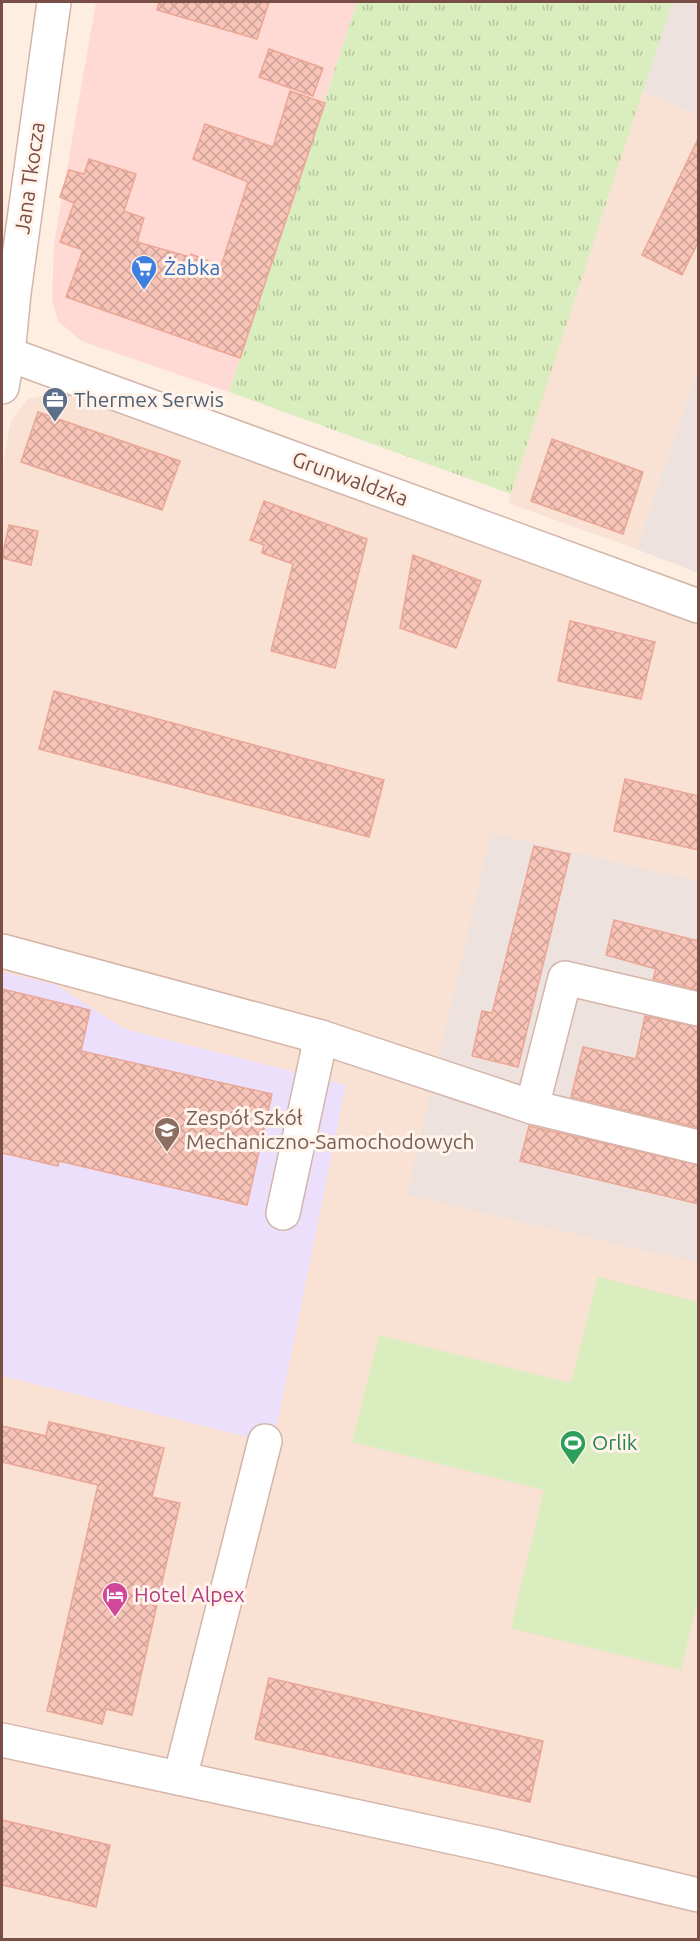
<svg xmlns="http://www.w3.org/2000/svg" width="700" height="1941" viewBox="0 0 700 1941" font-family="Ubuntu,sans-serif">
  <defs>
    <pattern id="grass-tufts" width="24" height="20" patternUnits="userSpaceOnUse" patternTransform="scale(1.5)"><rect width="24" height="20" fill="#daedbf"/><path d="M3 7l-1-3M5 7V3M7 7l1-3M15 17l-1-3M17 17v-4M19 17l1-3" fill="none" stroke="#b6c29d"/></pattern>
    <pattern id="building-cross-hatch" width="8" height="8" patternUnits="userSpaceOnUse" patternTransform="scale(1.5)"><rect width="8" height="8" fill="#f7c4b7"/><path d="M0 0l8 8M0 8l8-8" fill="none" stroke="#cda197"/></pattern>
  </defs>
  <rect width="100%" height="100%" fill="#feeee2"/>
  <g fill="#f9e1d3">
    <path d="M642 91 698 116V369L636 549 508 503Z"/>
    <path d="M64 391 698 625V1939L2 1940V473L9 428 14 416 28 399Z"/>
  </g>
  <path fill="#ffdad5" d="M96 2H357L229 392 81 341 58 321 52 299 54 243Z"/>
  <g fill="#ede2dd">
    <path d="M672 2H698V116L642 91Z"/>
    <path d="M698 369V573L636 549Z"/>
    <path d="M491 833 698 881V1263L407 1195Z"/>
  </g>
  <path fill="#ebdffb" d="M2 972 56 985 125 1029 346 1085 273 1443 2 1376Z"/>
  <path fill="url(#grass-tufts)" d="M357 2H672L511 494 229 392Z"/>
  <path fill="#daedbf" d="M598 1277 698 1302V1599L681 1670 511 1628 544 1490 352 1442 379 1335 571 1383Z"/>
  <g fill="url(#building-cross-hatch)" stroke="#eba696" stroke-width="1.5">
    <path d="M159 2H269L257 39 157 10Z"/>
    <path d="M269 49 323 68 313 96 259 77Z"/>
    <path d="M290 91 325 103 240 358 66 297 83 250 60 242 74 203 60 197 69 170 84 174 89 159 136 174 124 211 144 218 137 242 190 257 191 254 221 266 248 182 193 159 205 124 273 147Z"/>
    <path d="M699 137V240L682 275 642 255Z"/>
    <path d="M38 412 180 461 162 510 21 462Z"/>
    <path d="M552 439 643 472 623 534 531 501Z"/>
    <path d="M264 501 367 539 335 668 271 651 293 564 262 553 264 545 250 540Z"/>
    <path d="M9 525 38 531 31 565 2 558Z"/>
    <path d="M413 555 481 581 456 648 400 628Z"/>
    <path d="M570 621 655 642 641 699 558 681Z"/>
    <path d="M54 691 384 780 369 837 39 749Z"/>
    <path d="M625 779 699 796V850L614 831Z"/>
    <path d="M534 846 570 854 518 1067 472 1056 482 1011 492 1013Z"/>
    <path d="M614 920 699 941V990L653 979 656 969 606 955Z"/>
    <path d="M2 989 90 1010 81 1051 272 1094 247 1205 59 1161 58 1166 2 1153Z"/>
    <path d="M645 1016 699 1027V1128L571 1097 583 1047 636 1059Z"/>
    <path d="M529 1126 699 1165V1204L520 1161Z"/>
    <path d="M49 1422 164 1448 152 1497 180 1503 132 1715 106 1709 102 1724 47 1711 98 1485 2 1462V1426L46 1436Z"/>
    <path d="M269 1678 543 1741 530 1802 255 1739Z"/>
    <path d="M2 1820 110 1845 96 1907 2 1885Z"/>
  </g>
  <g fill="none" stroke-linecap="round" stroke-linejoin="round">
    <g stroke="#d3b5aa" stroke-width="36">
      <g id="minor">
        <path d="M2 352 698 606"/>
        <path d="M2 387 8 354 14 293 54 2"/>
        <path d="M2 951 321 1037 532 1107 565 978 698 1009"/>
        <path d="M532 1107 698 1147"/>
        <path d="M283 1213 321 1037"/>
        <path d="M2 1740 493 1846 698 1895"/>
        <path d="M180 1778 265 1441"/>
      </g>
    </g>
    <use href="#minor" stroke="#fff" stroke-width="33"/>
  </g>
  <defs>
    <g id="supermarket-pin" transform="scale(1.35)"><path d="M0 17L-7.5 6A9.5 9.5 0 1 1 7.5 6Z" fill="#3f7fe0" stroke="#fff3ea"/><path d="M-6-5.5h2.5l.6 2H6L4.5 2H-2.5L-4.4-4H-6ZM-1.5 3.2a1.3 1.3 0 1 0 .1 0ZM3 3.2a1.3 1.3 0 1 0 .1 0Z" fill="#fff"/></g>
    <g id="office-pin" transform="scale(1.35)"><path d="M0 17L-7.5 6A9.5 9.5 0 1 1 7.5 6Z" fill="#5c6f8a" stroke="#fff3ea"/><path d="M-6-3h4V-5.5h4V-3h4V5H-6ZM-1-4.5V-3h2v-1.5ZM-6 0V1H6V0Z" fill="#fff"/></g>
    <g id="school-pin" transform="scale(1.35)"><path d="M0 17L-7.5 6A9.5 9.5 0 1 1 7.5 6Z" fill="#8d6e63" stroke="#fff3ea"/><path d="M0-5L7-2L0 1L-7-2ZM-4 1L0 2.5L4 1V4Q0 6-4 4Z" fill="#fff"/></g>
    <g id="stadium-pin" transform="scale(1.35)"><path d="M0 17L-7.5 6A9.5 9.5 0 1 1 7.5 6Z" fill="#2e9e5b" stroke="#fff3ea"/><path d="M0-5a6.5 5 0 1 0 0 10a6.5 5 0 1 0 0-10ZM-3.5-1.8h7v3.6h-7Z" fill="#fff"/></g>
    <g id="hotel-pin" transform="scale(1.35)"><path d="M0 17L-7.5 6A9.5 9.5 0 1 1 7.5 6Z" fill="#d1479c" stroke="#fff3ea"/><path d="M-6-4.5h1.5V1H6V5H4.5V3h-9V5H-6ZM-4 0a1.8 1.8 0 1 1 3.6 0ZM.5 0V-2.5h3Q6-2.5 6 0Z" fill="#fff"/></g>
  </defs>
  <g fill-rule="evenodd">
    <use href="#supermarket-pin" x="144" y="268"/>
    <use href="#office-pin" x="55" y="400"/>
    <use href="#school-pin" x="167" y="1130"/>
    <use href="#stadium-pin" x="573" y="1443"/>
    <use href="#hotel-pin" x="115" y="1595"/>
  </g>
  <g text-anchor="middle" stroke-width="6" stroke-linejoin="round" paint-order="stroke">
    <g font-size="21" fill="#794e46" stroke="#fff3ea">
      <text transform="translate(30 178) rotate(-82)" y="7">Jana Tkocza</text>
      <text transform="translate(350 479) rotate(20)" y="7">Grunwaldzka</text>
    </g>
    <g font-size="21" fill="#366cbe" stroke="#fff3ea" text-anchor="start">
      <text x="164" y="275">Żabka</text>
    </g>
    <g font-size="21" fill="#4e5e75" stroke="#fff3ea" text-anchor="start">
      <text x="74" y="407">Thermex Serwis</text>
    </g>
    <g font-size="21" fill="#785e54" stroke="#fff3ea" text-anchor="start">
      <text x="186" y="1125">Zespół Szkół<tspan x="186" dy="24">Mechaniczno-Samochodowych</tspan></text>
    </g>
    <g font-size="21" fill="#27864d" stroke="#fff3ea" text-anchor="start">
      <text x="592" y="1450">Orlik</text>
    </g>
    <g font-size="21" fill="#b23c85" stroke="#fff3ea" text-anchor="start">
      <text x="134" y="1602">Hotel Alpex</text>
    </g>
  </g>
  <rect width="700" height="1941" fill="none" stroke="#794e46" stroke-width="6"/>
</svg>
